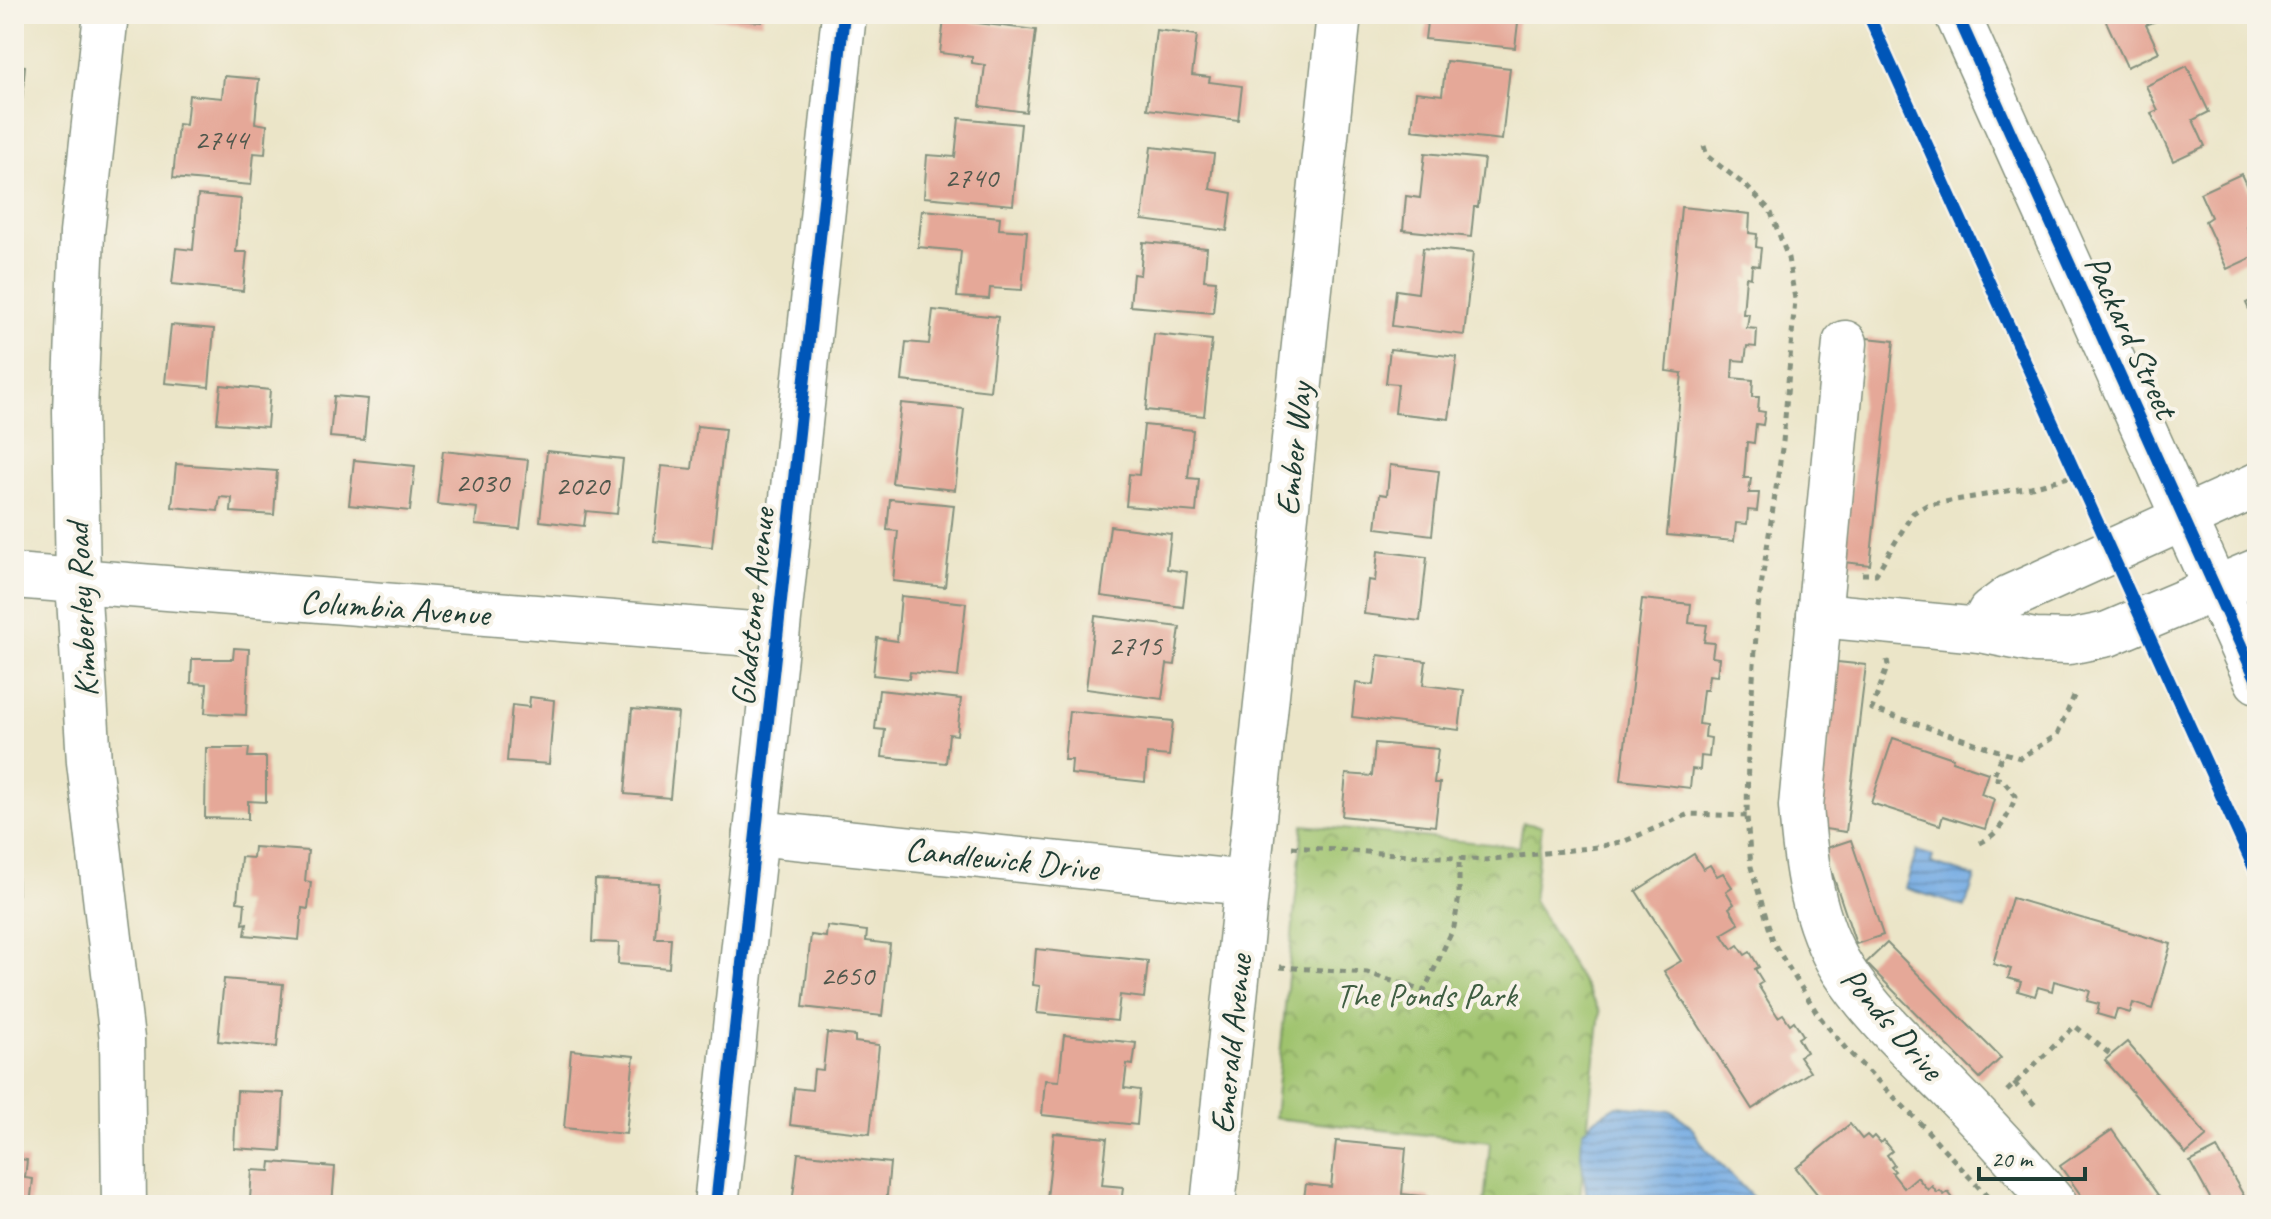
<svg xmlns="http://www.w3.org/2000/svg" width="2271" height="1219" viewBox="0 0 2271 1219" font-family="Caveat,sans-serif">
  <defs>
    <pattern id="park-crowns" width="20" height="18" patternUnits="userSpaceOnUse" patternTransform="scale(2)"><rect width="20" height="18" fill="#9fc36d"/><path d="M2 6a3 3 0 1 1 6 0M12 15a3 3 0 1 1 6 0" fill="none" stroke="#81a05a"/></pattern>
    <pattern id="water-rules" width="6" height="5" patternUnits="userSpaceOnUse" patternTransform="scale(2)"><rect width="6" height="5" fill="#74abe3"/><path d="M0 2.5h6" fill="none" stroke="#5f8cb9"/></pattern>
  </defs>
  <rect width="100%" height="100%" fill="#f7f3e8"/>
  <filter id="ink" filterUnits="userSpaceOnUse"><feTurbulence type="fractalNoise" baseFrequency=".0125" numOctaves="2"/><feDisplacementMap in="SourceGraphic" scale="16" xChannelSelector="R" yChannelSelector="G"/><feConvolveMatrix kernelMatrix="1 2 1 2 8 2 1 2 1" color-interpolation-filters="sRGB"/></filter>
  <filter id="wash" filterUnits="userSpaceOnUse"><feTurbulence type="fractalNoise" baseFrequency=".006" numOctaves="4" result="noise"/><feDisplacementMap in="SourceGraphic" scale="32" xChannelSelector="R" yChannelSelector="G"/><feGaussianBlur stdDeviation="1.8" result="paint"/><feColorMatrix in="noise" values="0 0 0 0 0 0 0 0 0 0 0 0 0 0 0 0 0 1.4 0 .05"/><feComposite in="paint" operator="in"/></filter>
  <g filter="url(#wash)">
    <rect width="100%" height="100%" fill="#ebe5c8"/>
    <path fill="url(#park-crowns)" stroke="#5f8050" stroke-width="2" d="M1523 823 1542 826 1533 900 1600 1012 1579 1205H1484L1490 1142 1274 1118 1303 825 1519 847Z"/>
    <g fill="url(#water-rules)" stroke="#4a748c" stroke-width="2">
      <path d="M1917 851 1933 856 1931 863 1975 877 1965 907 1905 888Z"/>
      <path d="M1616 1106 1672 1111 1690 1125 1706 1149 1760 1205H1588L1581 1156 1582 1132 1596 1118Z"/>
    </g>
    <g id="blocks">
      <g fill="#e5a898">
        <path d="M706 14H763L762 22 706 18Z"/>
        <path d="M1428 14H1519L1515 48 1425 39Z"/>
        <path d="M2110 14H2161L2163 18 2146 25 2159 52 2127 67 2105 19Z"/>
        <path d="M944 19 1036 30 1026 112 980 106 985 65 972 63V57L940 53Z"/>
        <path d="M1156 30 1197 35 1192 75 1210 77 1209 82 1242 86 1238 120 1147 109Z"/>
        <path d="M1446 61 1510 68 1502 140 1412 130 1416 92 1442 95Z"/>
        <path d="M14 65 25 66 21 112H14Z"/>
        <path d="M2187 66 2209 112 2193 120 2205 146 2173 161 2151 113 2158 110 2146 86Z"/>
        <path d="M224 76 259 79 255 123 267 125 265 154 254 153 251 185 173 178 178 124 186 125 189 95 222 98Z"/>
        <path d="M959 118 1021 124 1013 205 924 197 927 155 955 157Z"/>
        <path d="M1151 147 1214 154 1210 189 1232 193 1227 231 1142 220Z"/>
        <path d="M1425 153 1484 159 1478 207H1474L1471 237 1403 230 1406 196 1420 198Z"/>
        <path d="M2241 174 2257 208V222L2247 227 2257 255 2227 269 2205 221 2211 217 2200 193Z"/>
        <path d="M198 195 241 199 236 252H247L243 291 172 284 176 248 193 250Z"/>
        <path d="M1681 207 1750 214 1749 233 1757 234 1756 247 1761 248 1759 266 1752 265 1751 278 1746 277 1743 314H1749L1747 328 1757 329 1756 347 1747 346 1745 361 1733 360 1732 378 1753 380 1752 397H1759L1758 411 1765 412 1763 425 1756 424 1754 443 1747 442 1744 478H1751L1749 493H1759L1757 511 1748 510 1747 524 1736 523 1734 541 1667 535 1682 373 1666 371Z"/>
        <path d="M922 210 1000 217 999 229 1027 231 1022 290 990 288 989 299 957 297 961 251 918 247Z"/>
        <path d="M1143 242 1207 248 1204 280 1216 281 1213 313 1130 306 1133 274 1140 275Z"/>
        <path d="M1423 248 1473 253 1464 335 1392 326 1396 290 1418 293Z"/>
        <path d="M2257 298V327L2246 303Z"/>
        <path d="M933 310 998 317 990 391 902 381 906 342 929 344Z"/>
        <path d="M171 325 214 329 209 387 165 383Z"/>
        <path d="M1154 334 1212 340 1204 416 1146 410Z"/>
        <path d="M1867 338 1894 341 1870 565 1844 562Z"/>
        <path d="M1390 349 1457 357 1449 419 1395 413 1398 384 1386 383Z"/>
        <path d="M221 385 270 390 267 427 217 423Z"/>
        <path d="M334 396 368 399 364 440 330 437Z"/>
        <path d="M901 403 964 409 955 490 892 483Z"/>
        <path d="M1144 425 1193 430 1188 478 1199 479 1196 512 1126 506 1129 474 1139 475Z"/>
        <path d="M697 426 725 429 712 547 654 541 662 466 692 469Z"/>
        <path d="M443 451 528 460 520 529 475 525 477 508 437 504Z"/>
        <path d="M547 451 623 459 617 514 586 511 584 526 540 521Z"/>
        <path d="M354 460 415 466 410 511 349 505Z"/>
        <path d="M176 464 277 471 274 515 231 512 232 498 220 497 218 511 172 507Z"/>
        <path d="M1390 465 1439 471 1432 535 1376 528 1380 494 1387 495Z"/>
        <path d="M890 499 954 505 945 587 893 581 898 531 887 530Z"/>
        <path d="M1110 526 1171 534 1167 569 1187 572 1183 607 1101 596Z"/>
        <path d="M1378 551 1427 557 1420 621 1364 614 1368 580 1375 581Z"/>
        <path d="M901 596 966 603 958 677 910 672 909 679 873 675 877 638 897 641Z"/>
        <path d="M1642 599 1691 604 1689 623 1707 625 1704 642 1714 643 1712 657 1719 658 1717 676 1709 675 1707 690H1703L1699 724 1706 725 1705 737 1711 738 1709 757 1701 756 1700 770 1692 769 1690 788 1621 780Z"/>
        <path d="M1095 616 1180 627 1175 665 1167 664 1162 699 1086 689Z"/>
        <path d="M234 648 249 649 246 715 205 713 207 684 191 683 192 659H233Z"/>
        <path d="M1378 655 1426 661 1423 685 1464 690 1459 730 1352 717 1356 683 1374 685Z"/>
        <path d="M1837 662 1866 665 1846 832 1818 828Z"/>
        <path d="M879 690 961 699 957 735 949 734 946 763 882 757 885 730 875 729Z"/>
        <path d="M530 697 554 700 549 764 507 761 512 705 529 707Z"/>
        <path d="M632 709 678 713 670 798 625 794Z"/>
        <path d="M1069 711 1173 721 1169 756 1147 754 1145 782 1071 774 1072 760H1064Z"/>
        <path d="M1893 738 1953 758 1952 761 1988 773 1981 794 1994 799 1985 829 1943 816 1940 825 1871 803Z"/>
        <path d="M1375 743 1438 749 1434 783H1440L1435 826 1342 816 1346 774 1372 776Z"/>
        <path d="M206 748H249L248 757H266V802L248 801V819L205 818Z"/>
        <path d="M1851 840 1883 935 1856 944 1824 849Z"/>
        <path d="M254 847 308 851 305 881 311 882 308 909 302 908 299 940 245 935 247 923 243 924 245 903 237 902 241 857 253 858Z"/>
        <path d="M1694 854 1703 869 1710 865 1717 876 1723 873 1732 887 1726 891 1734 904 1729 908 1739 924 1722 934 1732 949 1738 945 1745 955 1750 952 1759 967 1755 969 1763 982 1758 985 1778 1017 1783 1014 1790 1024 1794 1021 1803 1035 1798 1038 1806 1052 1799 1056 1810 1072 1752 1109 1664 971 1681 961 1636 891Z"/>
        <path d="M14 866H17L19 988H14Z"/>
        <path d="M595 880 659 883 655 938H671L669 968 618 964 619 943 592 942Z"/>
        <path d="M2012 898 2171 944 2152 1009 2133 1003 2130 1013 2117 1009 2114 1019 2097 1014 2099 1004 2087 1001 2090 991 2054 981 2052 991 2038 987 2035 996 2018 991 2021 982 2008 978 2011 969 1993 964Z"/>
        <path d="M827 926 867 931 866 941 890 944 882 1016 803 1007 811 935 826 937Z"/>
        <path d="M1887 943 2001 1058 1980 1078 1866 963Z"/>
        <path d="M1036 949 1148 961 1144 998 1120 995 1117 1021 1037 1013 1040 986 1033 985Z"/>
        <path d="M224 979 283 984 277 1047 218 1041Z"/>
        <path d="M827 1033 855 1036V1042L879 1045 870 1134 790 1125 794 1088 812 1090 814 1069 823 1070Z"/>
        <path d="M1064 1035 1136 1043 1133 1065 1127 1064 1124 1088 1140 1090 1137 1125 1042 1115 1045 1080 1059 1081Z"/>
        <path d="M2127 1042 2207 1136 2186 1154 2105 1060Z"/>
        <path d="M571 1050 634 1056 626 1134 564 1128Z"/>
        <path d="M237 1091 284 1093 281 1151 234 1148Z"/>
        <path d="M1850 1124 1862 1139 1867 1135 1871 1139 1874 1136 1880 1143 1883 1140 1892 1151 1887 1155 1894 1165 1891 1167 1895 1171 1892 1173 1904 1188 1917 1177 1928 1190 1932 1186 1937 1193 1940 1191 1944 1195 1948 1192 1958 1205H1826L1796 1168Z"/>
        <path d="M2112 1130 2165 1205H2088L2060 1166Z"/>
        <path d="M1054 1133 1107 1138 1102 1185 1123 1187 1121 1205H1087L1047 1199Z"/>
        <path d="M1336 1141 1406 1148 1402 1194 1430 1197V1205H1303L1306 1184 1331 1187Z"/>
        <path d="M2217 1148 2249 1205H2214L2190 1162Z"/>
        <path d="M798 1153 890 1163 886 1205H792Z"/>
        <path d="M14 1158 27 1160 25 1178 33 1179 30 1205H14Z"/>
        <path d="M271 1162 335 1167 332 1205H267L268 1201 250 1199 252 1170 270 1171Z"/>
        <path d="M551 1199 589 1203V1205H550Z"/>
      </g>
    </g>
  </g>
  <g filter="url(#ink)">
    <use href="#blocks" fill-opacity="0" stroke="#85917e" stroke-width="2"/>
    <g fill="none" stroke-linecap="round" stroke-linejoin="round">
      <g stroke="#85917e" stroke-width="47">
        <g id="minor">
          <path d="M106 14 82 233 75 411 78 581 89 762 122 1039 124 1205"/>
          <path d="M1845 343 1801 806C1805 861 1812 921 1843 970 1872 1015 1911 1050 1949 1088 1986 1126 2022 1164 2055 1205"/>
          <path d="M14 576 777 636"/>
          <path d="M1819 615 1980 630 2035 641 2069 642 2108 634 2257 571"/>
          <path d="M1980 630 1990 612 2010 597 2257 485"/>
          <path d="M756 833 1247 883"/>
          <path d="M716 1205 844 14"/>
          <path d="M1213 1205 1339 14"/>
        </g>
      </g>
      <g stroke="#85917e" stroke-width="47">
        <path id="major" d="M1957 14 2257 681"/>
      </g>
      <g stroke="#85917e" stroke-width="5" stroke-dasharray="6 6" stroke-linecap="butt">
        <path d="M1704 146 1707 156 1746 186 1770 210 1788 258 1795 299 1783 442 1758 607 1748 750 1747 816 1751 867 1774 944 1819 1016 1846 1049 1921 1124 1995 1205"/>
        <path d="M1862 574H1876L1913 513 1927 505 2031 487 2077 475"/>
        <path d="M1887 660 1888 665 1872 709 2020 758 2057 735 2074 696"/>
        <path d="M1980 843C2001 833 2008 816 2016 796L2003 780 1993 778 2003 753"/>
        <path d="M1292 847 1485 860 1597 847 1625 841 1689 814 1747 816"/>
        <path d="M1280 967 1367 973 1424 991 1454 927 1459 896V858"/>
        <path d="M2014 1083 2038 1108"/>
        <path d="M2007 1091 2075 1026 2111 1055"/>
      </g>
      <use href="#minor" stroke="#fff" stroke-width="44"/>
      <use href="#major" stroke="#fff" stroke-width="44"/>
      <g stroke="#f7f3e8" stroke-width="17">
        <g id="cycleway">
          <path d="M1868 14 2257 875"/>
          <path d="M1957 14 2257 681"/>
          <path d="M716 1205 844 14"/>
        </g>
      </g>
      <use href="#cycleway" stroke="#0057b8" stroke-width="12"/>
    </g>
  </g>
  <g text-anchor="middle" stroke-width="8" stroke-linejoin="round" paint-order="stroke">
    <g font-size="30" fill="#50584d">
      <text x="221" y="149">2744</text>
      <text x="971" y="187">2740</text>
      <text x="482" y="492">2030</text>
      <text x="582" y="495">2020</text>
      <text x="1135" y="655">2715</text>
      <text x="847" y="985">2650</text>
    </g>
    <g font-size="34" fill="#1f3d34" stroke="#f7f3e8">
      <text transform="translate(2132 336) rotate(65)" y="12">Packard Street</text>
      <text transform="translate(1293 449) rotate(-84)" y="12">Ember Way</text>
      <text transform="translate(395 607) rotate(4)" y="12">Columbia Avenue</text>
      <text transform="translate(752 607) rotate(-84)" y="12">Gladstone Avenue</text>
      <text transform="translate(81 610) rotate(-93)" y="12">Kimberley Road</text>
      <text transform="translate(1002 858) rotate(6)" y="12">Candlewick Drive</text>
      <text transform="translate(1893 1023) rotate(49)" y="12">Ponds Drive</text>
      <text transform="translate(1230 1044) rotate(-84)" y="12">Emerald Avenue</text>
    </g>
    <g font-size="34" fill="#3f5e42" stroke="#f7f3e8">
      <text x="1426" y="1007">The Ponds Park</text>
    </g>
  </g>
  <rect width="2271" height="1219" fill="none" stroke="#f7f3e8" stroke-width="48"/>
  <path d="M1979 1167v12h106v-12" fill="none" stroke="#1f3d34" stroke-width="4"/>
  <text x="1991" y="1167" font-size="24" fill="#1f3d34" stroke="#f7f3e8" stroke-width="6" paint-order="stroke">20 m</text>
</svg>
